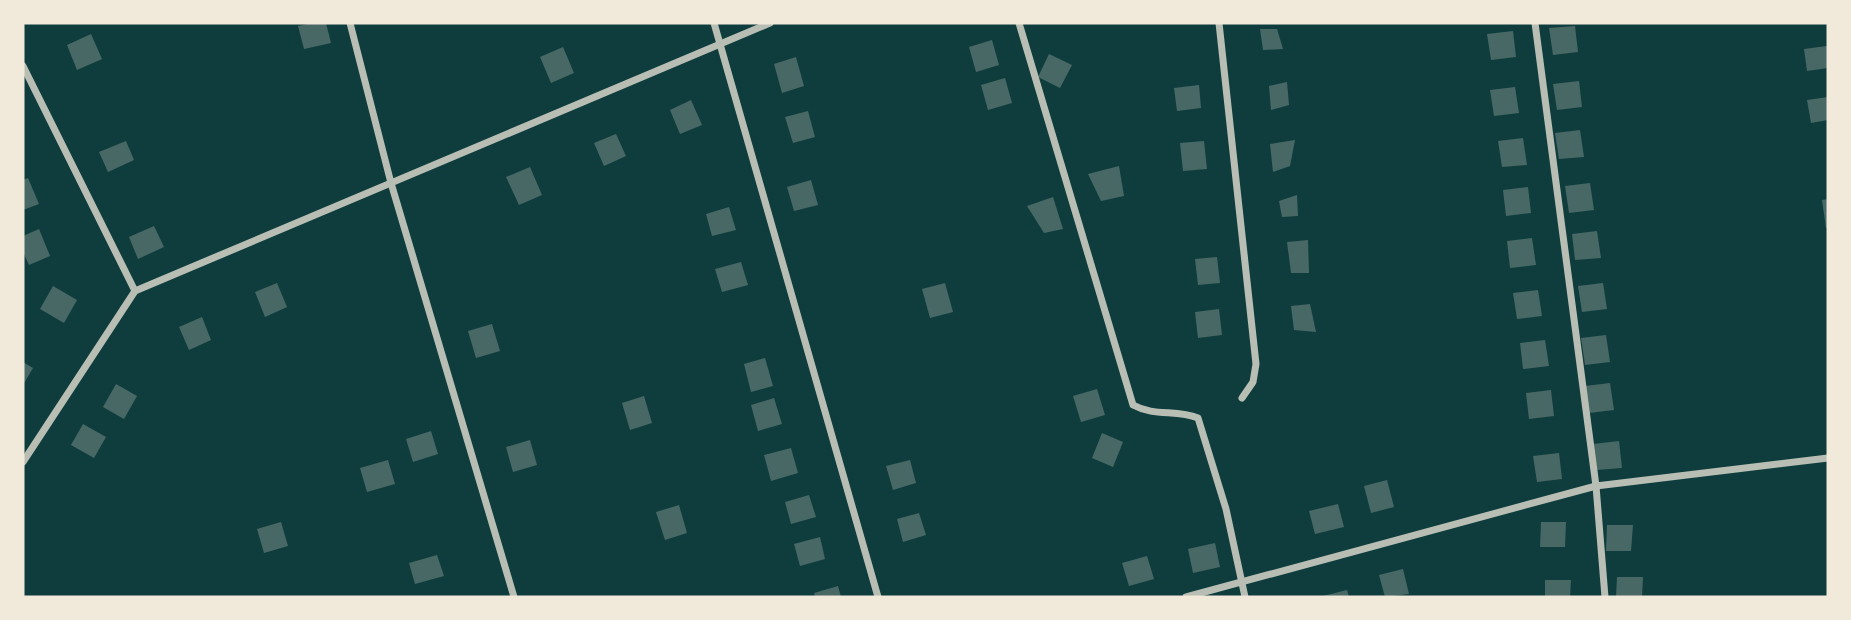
<svg xmlns="http://www.w3.org/2000/svg" width="1851" height="620" viewBox="0 0 1851 620" font-family="'PT Sans',sans-serif">
  <rect width="100%" height="100%" fill="#0f3d3e"/>
  <g fill="#486865">
    <path d="M312 23H326L331 43 304 49 298 26Z"/>
    <path d="M1575 26 1578 52 1553 55 1549 28Z"/>
    <path d="M1260 29H1277L1283 49 1263 50Z"/>
    <path d="M1513 31 1516 57 1491 60 1487 34Z"/>
    <path d="M91 34 102 59 77 70 67 45Z"/>
    <path d="M992 40 999 65 976 72 969 47Z"/>
    <path d="M1827 46 1828 68 1807 71 1804 49Z"/>
    <path d="M563 47 574 73 551 83 540 57Z"/>
    <path d="M1049 54 1072 65 1060 88 1038 77Z"/>
    <path d="M796 57 804 86 782 93 774 64Z"/>
    <path d="M1005 78 1012 103 988 110 981 85Z"/>
    <path d="M1579 81 1582 107 1557 110 1553 84Z"/>
    <path d="M1287 82 1289 105 1271 110 1269 86Z"/>
    <path d="M1199 85 1201 108 1177 111 1174 88Z"/>
    <path d="M1515 87 1519 113 1494 116 1490 90Z"/>
    <path d="M1828 97V120L1811 123 1807 100Z"/>
    <path d="M691 100 702 125 680 134 670 110Z"/>
    <path d="M808 111 815 137 793 143 785 117Z"/>
    <path d="M1580 130 1584 157 1559 159 1555 133Z"/>
    <path d="M616 134 626 156 604 166 594 143Z"/>
    <path d="M1523 138 1527 165 1502 167 1498 141Z"/>
    <path d="M1295 140 1290 166 1273 172 1270 144Z"/>
    <path d="M126 141 134 160 108 172 99 152Z"/>
    <path d="M1204 141 1207 169 1183 171 1180 143Z"/>
    <path d="M1119 166 1124 196 1101 201 1088 174Z"/>
    <path d="M530 167 542 195 519 205 506 177Z"/>
    <path d="M28 178 39 204 23 210V180Z"/>
    <path d="M811 180 818 205 794 211 787 187Z"/>
    <path d="M1590 183 1594 210 1569 213 1565 186Z"/>
    <path d="M1528 187 1531 213 1506 216 1503 190Z"/>
    <path d="M1297 195 1298 216 1282 217 1279 201Z"/>
    <path d="M1053 197 1063 229 1044 233 1027 206Z"/>
    <path d="M1828 199V228H1826L1822 200Z"/>
    <path d="M729 207 736 230 712 236 706 214Z"/>
    <path d="M154 226 164 247 138 259 129 237Z"/>
    <path d="M39 229 50 256 29 265 23 252V236Z"/>
    <path d="M1597 231 1601 258 1575 260 1572 234Z"/>
    <path d="M1532 238 1536 265 1510 268 1507 241Z"/>
    <path d="M1308 240 1309 273H1291L1287 242Z"/>
    <path d="M1217 257 1220 283 1198 285 1195 259Z"/>
    <path d="M741 262 748 285 722 292 715 269Z"/>
    <path d="M277 283 287 307 265 317 255 292Z"/>
    <path d="M945 283 953 312 930 318 922 289Z"/>
    <path d="M1603 283 1607 309 1582 312 1578 286Z"/>
    <path d="M53 286 77 300 64 323 40 309Z"/>
    <path d="M1538 290 1542 316 1517 319 1513 293Z"/>
    <path d="M1310 304 1316 332 1294 330 1291 306Z"/>
    <path d="M1219 309 1222 335 1198 338 1195 312Z"/>
    <path d="M202 317 211 340 189 350 179 327Z"/>
    <path d="M492 324 500 351 476 358 468 331Z"/>
    <path d="M1606 335 1610 362 1585 365 1581 338Z"/>
    <path d="M1545 340 1549 366 1523 369 1520 343Z"/>
    <path d="M765 358 773 386 751 392 744 364Z"/>
    <path d="M23 362 33 368 23 385Z"/>
    <path d="M1610 383 1614 410 1589 413 1585 386Z"/>
    <path d="M116 384 137 396 124 419 103 407Z"/>
    <path d="M1097 389 1105 415 1081 422 1073 396Z"/>
    <path d="M1551 390 1554 416 1529 419 1526 393Z"/>
    <path d="M644 396 652 423 630 430 622 403Z"/>
    <path d="M774 398 782 424 758 431 751 405Z"/>
    <path d="M83 424 106 437 94 458 71 445Z"/>
    <path d="M431 431 438 454 413 462 406 439Z"/>
    <path d="M1102 433 1123 442 1113 467 1092 458Z"/>
    <path d="M530 440 537 465 513 472 506 447Z"/>
    <path d="M1619 441 1622 468 1597 470 1593 444Z"/>
    <path d="M791 448 798 473 771 481 764 455Z"/>
    <path d="M1559 453 1562 479 1537 482 1533 456Z"/>
    <path d="M388 460 395 484 367 492 360 468Z"/>
    <path d="M910 460 916 483 893 490 886 466Z"/>
    <path d="M1387 480 1394 507 1371 513 1364 486Z"/>
    <path d="M809 495 816 517 791 524 785 502Z"/>
    <path d="M1338 504 1344 527 1315 534 1309 511Z"/>
    <path d="M679 505 687 533 665 540 656 512Z"/>
    <path d="M919 513 926 535 903 542 897 519Z"/>
    <path d="M281 522 288 546 264 553 257 529Z"/>
    <path d="M1541 522H1566L1565 547H1540Z"/>
    <path d="M1607 525H1633L1631 551H1606Z"/>
    <path d="M820 537 825 559 800 566 794 544Z"/>
    <path d="M1215 543 1220 567 1193 573 1188 549Z"/>
    <path d="M437 555 444 576 415 584 409 563Z"/>
    <path d="M1147 556 1154 579 1129 586 1122 563Z"/>
    <path d="M1403 569 1409 594 1385 597 1379 575Z"/>
    <path d="M1617 577H1643L1642 597H1616Z"/>
    <path d="M1545 580H1571L1570 597H1545Z"/>
    <path d="M838 586 841 597H815L814 593Z"/>
    <path d="M1347 590 1349 597H1323V596Z"/>
  </g>
  <g fill="none" stroke-linecap="round" stroke-linejoin="round">
    <g stroke="#b8beb3" stroke-width="7">
      <path d="M350 23 391 183 514 597"/>
      <path d="M714 23 878 597"/>
      <path d="M1019 23 1133 405C1155 417 1176 409 1198 418L1226 509 1245 597"/>
      <path d="M1219 23 1256 364 1253 382 1242 398"/>
      <path d="M1535 23 1596 486 1605 597"/>
      <path d="M23 66 135 291"/>
      <path d="M23 462 135 291 770 23"/>
      <path d="M1186 597 1596 486 1828 458"/>
    </g>
  </g>
  <rect width="1851" height="620" fill="none" stroke="#f1e9da" stroke-width="49"/>
</svg>
